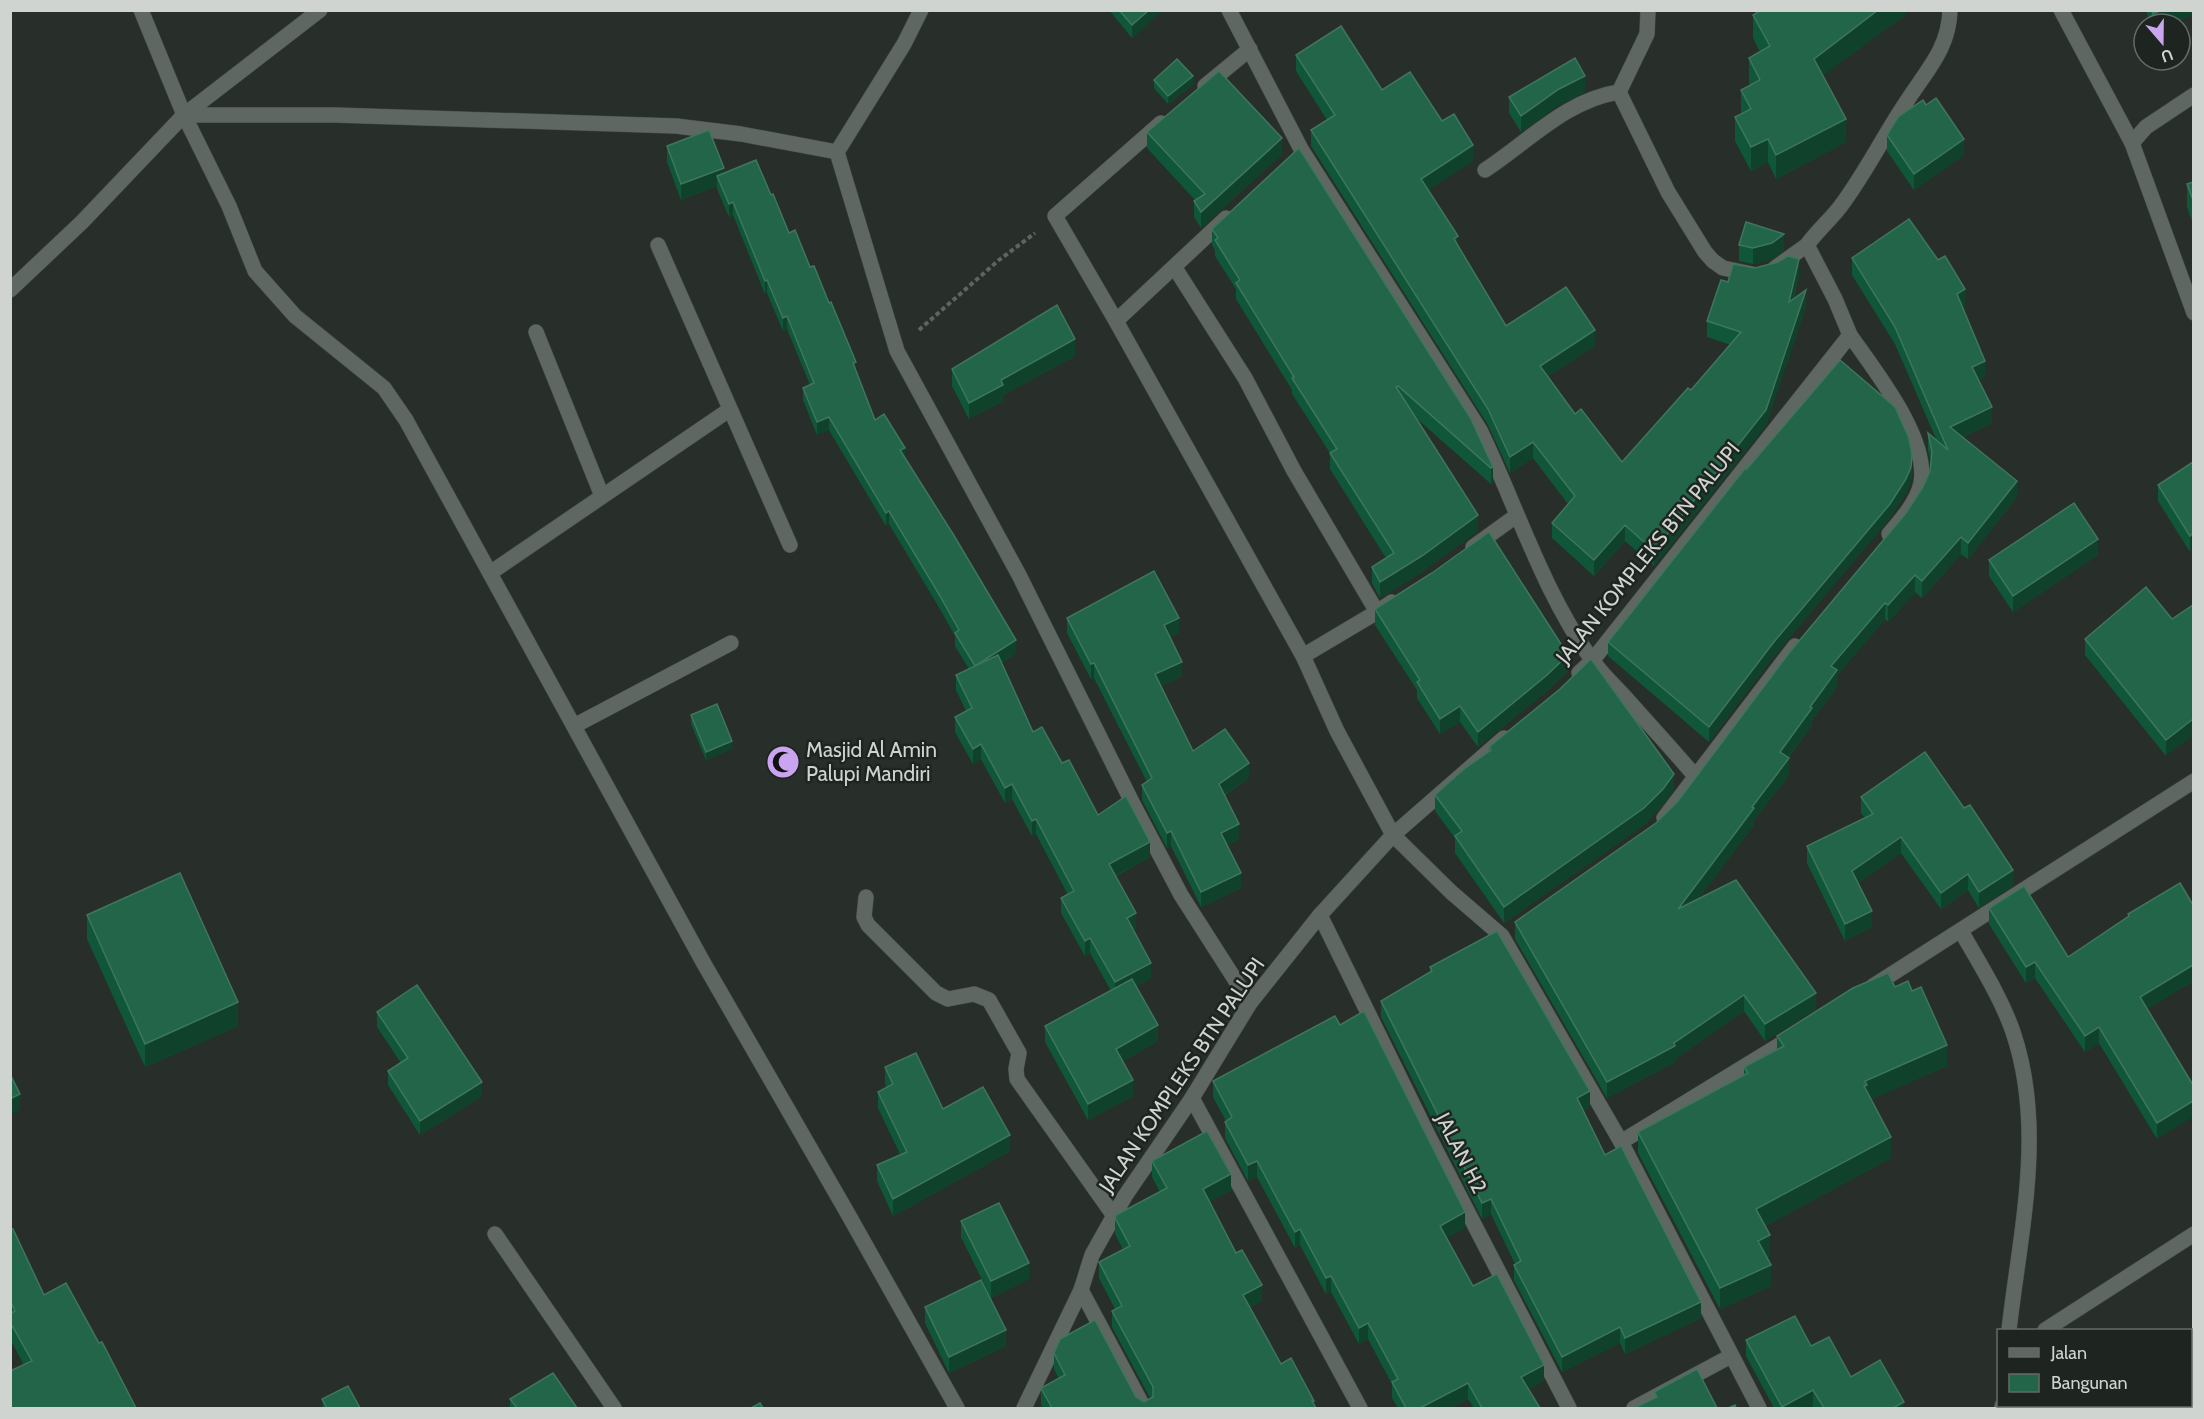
<svg xmlns="http://www.w3.org/2000/svg" width="2204" height="1419" viewBox="0 0 2204 1419" font-family="Cabin,sans-serif">
  <rect width="100%" height="100%" fill="#282f2a"/>
  <g fill="none" stroke-linecap="round" stroke-linejoin="round">
    <g stroke="#464c48" stroke-width="16">
      <g id="minor">
        <path d="M141 10 184 115 229 206 255 271 295 316 384 388 406 420 703 962 848 1214 957 1408"/>
        <path d="M921 10 904 44 837 152 897 351 1019 575 1133 804 1181 895 1250 1003"/>
        <path d="M1229 10 1301 149 1480 430C1517 507 1542 590 1592 660 1601 673 1614 685 1625 697 1648 723 1672 749 1695 776"/>
        <path d="M1648 10 1647 34 1619 92 1668 192 1705 252 1713 261 1723 268 1752 274"/>
        <path d="M2061 10 2132 143 2194 313"/>
        <path d="M1205 86 1250 49"/>
        <path d="M184 115H335L676 126 741 134 837 152"/>
        <path d="M1161 123 1055 216 1116 321 1303 656 1337 731 1393 835 1451 892 1502 936 1621 1142 1759 1408"/>
        <path d="M2132 143 2146 127 2194 95"/>
        <path d="M1485 170C1528 142 1566 100 1619 92"/>
        <path d="M658 245 790 545"/>
        <path d="M1175 268 1245 378 1294 471 1377 612 1392 602"/>
        <path d="M1775 268 1807 245"/>
        <path d="M10 290 82 222 184 115 320 10"/>
        <path d="M1116 321 1226 218"/>
        <path d="M536 332 602 496"/>
        <path d="M1850 335C1875 371 1929 438 1921 483 1917 502 1901 520 1889 534"/>
        <path d="M1473 547 1516 516"/>
        <path d="M490 573 729 410"/>
        <path d="M1303 656 1377 612"/>
        <path d="M1579 673 1592 661 1850 335 1835 299 1807 245C1817 231 1830 220 1840 207 1865 174 1884 135 1907 101 1926 71 1949 49 1950 10"/>
        <path d="M574 726 731 643"/>
        <path d="M1664 818 1795 646"/>
        <path d="M866 897 864 917 868 925 936 993 948 999 974 994 989 1000 1019 1053 1016 1069 1017 1079 1114 1216"/>
        <path d="M1320 915 1429 1137 1569 1408"/>
        <path d="M1961 931C1979 963 2001 997 2013 1032 2046 1129 2020 1232 2009 1330"/>
        <path d="M1873 986 2194 781"/>
        <path d="M1192 1098 1360 1408"/>
        <path d="M1621 1142 1794 1036"/>
        <path d="M495 1234 614 1408"/>
        <path d="M1081 1290 1144 1408"/>
        <path d="M2045 1330 2194 1234"/>
        <path d="M2002 1406V1408"/>
        <path d="M1024 1408 1081 1290 1092 1255 1125 1196 1192 1098 1250 1003 1320 915 1393 835 1504 738"/>
        <path d="M1634 1408 1731 1356"/>
      </g>
    </g>
    <path stroke="#5e6460" stroke-width="4" stroke-dasharray="4.5 3" stroke-linecap="butt" d="M919 330 999 260 1035 233"/>
    <use href="#minor" stroke="#5f6762" stroke-width="15"/>
  </g>
  <g fill="#0f5738">
    <path d="M1109 10H1163L1132 38Z"/>
    <path d="M1905 10V15L1823 75 1846 142 1776 179 1768 162 1751 171 1735 141V117L1741 114V90L1750 85 1749 82V58L1760 52 1753 38V15Z"/>
    <path d="M2146 10H2193V15L2169 24H2151Z"/>
    <path d="M1296 55 1382 90 1442 121 1473 161 1428 190 1458 246 1506 326 1595 346 1548 376 1575 414 1622 462 1691 390 1731 345 1707 337V321L1728 282 1799 274 1794 299 1806 306 1766 425 1654 566 1625 541 1594 576 1552 538V523L1568 504 1533 458 1510 473 1488 425 1311 146V130L1327 120 1296 71Z"/>
    <path d="M1154 80 1193 84 1168 104 1154 88Z"/>
    <path d="M1585 92 1559 105 1521 132 1509 113V97Z"/>
    <path d="M1147 132 1282 154 1201 228 1194 217V201L1195 200 1147 148Z"/>
    <path d="M1887 135 1964 155 1914 190 1887 151Z"/>
    <path d="M667 146 771 195 789 233 810 267 856 372 875 420 905 458 1016 653 1001 663 1033 732 1062 763 1098 815 1150 857 1116 876 1136 928 1133 930 1151 978 1136 986 1158 1041 1123 1061 1133 1096 1088 1120 1045 1042V1026L1111 991 1090 953 1085 956 1061 913V898L1068 895 1036 834 1032 836 1012 799 1005 803 981 759 973 764 955 732V717L966 711 956 690V675L969 669 955 646V636L940 609 889 524 886 526 829 430 817 435 803 400V388L810 385 787 329 783 331 767 293 765 294 733 215 729 217 717 189V186L681 200 667 162Z"/>
    <path d="M1299 148 1493 467V483L1491 484 1415 417 1478 531 1422 572 1380 598 1372 583V567L1386 558 1330 469V453L1292 394V390L1236 299V289L1215 256V250L1212 245V229Z"/>
    <path d="M2193 182V224L2187 207V184Z"/>
    <path d="M1739 245 1784 250 1772 259 1753 264 1739 261Z"/>
    <path d="M1852 258 1965 305 1962 307 1985 377 1978 380 1992 423 1963 437 2017 497 1968 559 1961 554 1922 598 1915 592 1888 622 1885 619 1837 675V687L1812 720V725L1788 758 1789 775 1754 820V825L1698 899 1816 1009 1765 1041 1744 1011 1675 1059V1062L1607 1098 1515 939V922L1656 823 1678 801 1906 513 1923 487 1930 471 1931 463 1928 450V433L1937 441 1895 344 1852 275Z"/>
    <path d="M1075 356 1003 395V401L969 419 952 386V369Z"/>
    <path d="M2193 462 2190 552 2158 501V485Z"/>
    <path d="M1747 468 1912 469 1911 482 1906 493 1890 518 1773 657 1709 742 1608 656V642Z"/>
    <path d="M2098 555 2013 612 1989 576V560Z"/>
    <path d="M1375 609 1568 671 1547 691 1478 747 1460 722 1440 734 1417 698V690L1375 625Z"/>
    <path d="M1067 618 1179 633 1170 637 1182 676 1161 686 1193 751 1249 778 1225 795 1239 839 1227 845 1241 888 1201 907 1171 846 1167 848 1142 800V785L1147 782 1094 678 1091 679 1067 633Z"/>
    <path d="M2172 619 2166 756 2085 655V639Z"/>
    <path d="M691 715 732 749 706 760 691 724Z"/>
    <path d="M1489 747 1674 790 1663 805 1644 825 1504 923 1455 853V838L1435 811V795L1489 752Z"/>
    <path d="M1861 797 2013 886 1979 908 1968 890 1941 909 1901 853 1858 883 1872 927 1845 941 1807 863V846L1865 818 1861 813Z"/>
    <path d="M2193 905V981L2147 1009 2193 1085 2157 1139 2099 1043 2085 1052 2035 978 2026 983 1989 924V908L2068 957 2128 916V914Z"/>
    <path d="M87 915 238 1026 145 1067 87 939Z"/>
    <path d="M1430 967 1590 1107 1583 1111 1605 1155 1701 1318 1625 1354 1620 1343 1562 1372 1514 1280V1265L1515 1264 1491 1214 1482 1219 1381 1017V1001L1430 972Z"/>
    <path d="M1895 987 1947 1066 1871 1099 1891 1158 1765 1226 1770 1256 1767 1258 1771 1286 1720 1309 1638 1153V1132L1744 1075V1067L1777 1049V1036Z"/>
    <path d="M377 1012 482 1096 420 1135 388 1085V1071L401 1063 377 1027Z"/>
    <path d="M885 1067 943 1109 1010 1151 893 1216 877 1181V1165L900 1154 878 1108V1092L886 1087 885 1084Z"/>
    <path d="M1213 1081 1465 1228 1446 1238 1473 1286 1544 1381 1528 1389 1540 1408H1474L1468 1399 1450 1408H1398L1392 1398V1384L1368 1339 1359 1344 1331 1292 1326 1294 1300 1245 1295 1248 1257 1177 1248 1181 1225 1138V1122L1226 1121 1213 1097Z"/>
    <path d="M1152 1161 1231 1190 1209 1202 1262 1301 1250 1307 1281 1364 1314 1404 1316 1408H1043L1041 1404V1388L1059 1379 1054 1369V1353L1144 1402 1150 1398 1112 1327V1311L1115 1309 1099 1278V1262L1123 1249 1115 1234V1218L1160 1192 1152 1177Z"/>
    <path d="M961 1221 1029 1279 991 1298 961 1237Z"/>
    <path d="M10 1230 44 1295 136 1408 24 1365 10 1339Z"/>
    <path d="M925 1307 1006 1346 949 1373 925 1323Z"/>
    <path d="M1746 1340 1811 1346 1851 1377 1904 1408H1814L1813 1406 1809 1408H1774L1746 1356Z"/>
    <path d="M322 1399 360 1408H323Z"/>
    <path d="M510 1399 577 1408H510Z"/>
  </g>
  <g fill="#10422b">
    <path d="M1149 10H1163L1132 38V25Z"/>
    <path d="M1878 10H1905V15L1814 82V59Z"/>
    <path d="M2162 10H2193V15L2169 24H2153V14Z"/>
    <path d="M1193 76V84L1168 104V96Z"/>
    <path d="M1585 76V92L1559 105 1521 132V116L1559 89Z"/>
    <path d="M1846 119V142L1776 179V155Z"/>
    <path d="M1282 138V154L1201 228V212Z"/>
    <path d="M1768 139V162L1751 171V147Z"/>
    <path d="M1964 139V155L1914 190V174Z"/>
    <path d="M1473 145V161L1421 195V179Z"/>
    <path d="M724 168V184L717 176V186L681 200V184Z"/>
    <path d="M733 202V215L729 217V204Z"/>
    <path d="M1784 234V250L1772 259 1753 264V248Z"/>
    <path d="M1458 236V252L1454 239Z"/>
    <path d="M1799 259V274L1789 318V302Z"/>
    <path d="M767 280V293L765 294V281Z"/>
    <path d="M1965 289V305L1957 310V294Z"/>
    <path d="M1806 290V306L1766 425 1654 566V551Z"/>
    <path d="M787 316V329L783 331V318Z"/>
    <path d="M1595 330V346L1540 381V366Z"/>
    <path d="M1075 339V356L1003 395V401L969 419V403L1001 380Z"/>
    <path d="M1985 361V377L1972 383V367Z"/>
    <path d="M856 362V375L853 363Z"/>
    <path d="M1992 407V423L1950 443V427Z"/>
    <path d="M829 417V430L817 435V422Z"/>
    <path d="M1533 442V458L1510 473V457Z"/>
    <path d="M905 448V460L900 450Z"/>
    <path d="M1912 454 1911 482 1906 493 1890 518 1773 657 1709 742V727Z"/>
    <path d="M1493 467V483L1491 484V468Z"/>
    <path d="M2017 481V497L1968 559V543Z"/>
    <path d="M889 511V524L886 526V513Z"/>
    <path d="M1478 515V531L1422 572 1380 598V582Z"/>
    <path d="M1625 525V541L1594 576V560Z"/>
    <path d="M2193 533V550L2190 552V536Z"/>
    <path d="M1961 537V554L1922 598V581Z"/>
    <path d="M2098 539V555L2013 612V596Z"/>
    <path d="M1915 575V592L1888 622V605Z"/>
    <path d="M1885 603V619L1837 675V687L1812 720V725L1780 768V752L1810 707 1831 666Z"/>
    <path d="M1179 618V633L1164 640V625Z"/>
    <path d="M1016 640V653L975 679V666Z"/>
    <path d="M1568 655V671L1547 691 1478 747V732Z"/>
    <path d="M1182 662V676L1155 689V674Z"/>
    <path d="M1094 663V678L1091 679V664Z"/>
    <path d="M1460 706V722L1440 734V719Z"/>
    <path d="M2193 719V735L2166 756V740Z"/>
    <path d="M732 741V749L706 760V752Z"/>
    <path d="M981 744V759L973 764V749Z"/>
    <path d="M1789 758V775L1754 820V825L1678 926V909Z"/>
    <path d="M1249 763V778L1219 798V784Z"/>
    <path d="M1674 774V790L1663 805 1644 825 1504 923V907Z"/>
    <path d="M1012 784V799L1005 803V788Z"/>
    <path d="M1036 819V834L1032 836V821Z"/>
    <path d="M1239 824V839L1221 848V833Z"/>
    <path d="M1171 831V846L1167 848V833Z"/>
    <path d="M1901 837V853L1852 887V871Z"/>
    <path d="M1150 842V857L1109 879V864Z"/>
    <path d="M2013 870V886L1979 908V892Z"/>
    <path d="M1241 873V888L1201 907V892Z"/>
    <path d="M1968 874V890L1941 909V893Z"/>
    <path d="M1872 911V927L1845 941V924Z"/>
    <path d="M1136 913V928L1127 933V918Z"/>
    <path d="M1090 938V953L1085 956V941Z"/>
    <path d="M2035 962V978L2026 983V967Z"/>
    <path d="M1151 963V978L1115 997V982Z"/>
    <path d="M2193 965V981L2140 1013V997Z"/>
    <path d="M1816 993V1009L1765 1041V1024Z"/>
    <path d="M1744 995V1011L1675 1059V1062L1607 1098V1082L1674 1043Z"/>
    <path d="M238 1002V1026L145 1067V1044Z"/>
    <path d="M1158 1025V1041L1116 1065V1049Z"/>
    <path d="M2099 1027V1043L2085 1052V1036Z"/>
    <path d="M1947 1045V1066L1867 1101 1864 1107 1865 1081Z"/>
    <path d="M1133 1080V1096L1088 1120V1104Z"/>
    <path d="M482 1082V1096L420 1135V1121Z"/>
    <path d="M1590 1091V1107L1577 1114V1098Z"/>
    <path d="M20 1094V1110L10 1115V1099Z"/>
    <path d="M2193 1101V1117L2157 1139V1123Z"/>
    <path d="M1010 1135V1151L893 1216V1199Z"/>
    <path d="M1891 1137V1158L1756 1231V1209Z"/>
    <path d="M1257 1161V1177L1248 1181V1165Z"/>
    <path d="M1231 1174V1190L1203 1205V1189Z"/>
    <path d="M1491 1199V1214L1482 1219V1203Z"/>
    <path d="M1465 1212V1228L1440 1242V1226Z"/>
    <path d="M1300 1229V1245L1295 1248V1232Z"/>
    <path d="M1770 1235V1256L1758 1263V1241Z"/>
    <path d="M1029 1263V1279L991 1298V1281Z"/>
    <path d="M1771 1265V1286L1720 1309V1288Z"/>
    <path d="M1331 1276V1292L1326 1294V1278Z"/>
    <path d="M1262 1285V1301L1243 1311V1295Z"/>
    <path d="M1701 1302V1318L1625 1354V1338Z"/>
    <path d="M1368 1323V1339L1359 1344V1328Z"/>
    <path d="M1620 1327V1343L1562 1372V1357Z"/>
    <path d="M1006 1330V1346L949 1373V1357Z"/>
    <path d="M1544 1365V1381L1521 1393V1377Z"/>
    <path d="M1468 1383V1399L1450 1408H1420Z"/>
    <path d="M1813 1390V1406L1809 1408H1782V1407Z"/>
    <path d="M1904 1402V1408H1893Z"/>
  </g>
  <g fill="#236548" stroke="#3e765e" stroke-width="1.5">
    <path d="M1119 10H1149L1132 25Z"/>
    <path d="M1761 10H1878L1814 59 1846 119 1776 155 1768 139 1751 147 1735 117 1751 109 1741 90 1760 80 1749 58 1770 46 1753 15Z"/>
    <path d="M2152 10H2162L2153 14Z"/>
    <path d="M1341 26 1382 90 1410 72 1442 121 1454 114 1473 145 1421 179 1458 236 1454 239 1506 326 1566 287 1595 330 1540 366 1575 414 1581 409 1622 462 1688 388 1691 390 1741 332 1707 321 1721 280 1728 282 1733 264 1755 268 1778 262 1788 256 1799 259 1789 302 1806 290 1766 410 1654 551 1625 525 1594 560 1552 523 1575 496 1533 442 1510 457 1488 409 1311 130 1335 115 1296 55Z"/>
    <path d="M1575 58 1585 76 1559 89 1521 116 1509 97Z"/>
    <path d="M1177 59 1193 76 1168 96 1154 80Z"/>
    <path d="M1219 71 1282 138 1201 212 1194 201 1205 194 1147 132Z"/>
    <path d="M1936 98 1964 139 1914 174 1887 135 1898 117 1923 100 1926 105Z"/>
    <path d="M709 130 724 168 681 184 667 146Z"/>
    <path d="M1299 148 1471 419 1493 467 1491 468 1398 386 1396 387 1478 515 1422 556 1380 582 1372 567 1394 553 1330 453 1337 449 1292 378 1294 377 1236 283 1240 280 1215 240 1218 238 1212 229Z"/>
    <path d="M756 160 771 195 773 194 789 233 795 230 810 267 814 266 829 303 831 302 856 362 853 363 875 420 884 414 905 448 900 450 953 534 1016 640 975 666 955 633 959 630 940 596 889 511 886 513 829 417 817 422 803 388 814 383 787 316 783 318 767 280 765 281 733 202 729 204 717 176Z"/>
    <path d="M2193 182V200L2187 184Z"/>
    <path d="M1909 219 1938 260 1945 256 1965 289 1957 294 1985 361 1972 367 1992 407 1950 427 2017 481 1968 543 1961 537 1922 581 1915 575 1888 605 1885 603 1831 666 1837 670 1810 707 1812 708 1780 752 1789 758 1752 807 1754 808 1678 909 1736 880 1816 993 1765 1024 1744 995 1674 1043 1675 1046 1607 1082 1515 922 1656 823 1678 801 1789 653 1906 513 1923 487 1930 471 1932 452 1928 433 1948 450 1895 327 1852 258Z"/>
    <path d="M1746 222 1784 234 1772 243 1753 248 1739 245Z"/>
    <path d="M1057 305 1075 339 1001 380 1003 385 969 403 952 369Z"/>
    <path d="M1840 360 1895 407 1909 438 1912 454 1911 467 1906 479 1890 504 1773 643 1709 727 1608 642 1747 466 1746 470Z"/>
    <path d="M2193 462V533L2190 536 2158 485Z"/>
    <path d="M2074 503 2098 539 2013 596 1989 560Z"/>
    <path d="M1489 532 1568 655 1547 675 1478 732 1460 706 1440 719 1417 682 1420 680 1375 609 1432 573Z"/>
    <path d="M1154 571 1179 618 1164 625 1182 662 1155 674 1193 751 1225 729 1249 763 1219 784 1239 824 1221 833 1241 873 1201 892 1171 831 1167 833 1142 785 1152 778 1094 663 1091 664 1067 618Z"/>
    <path d="M2146 587 2172 619 2193 605V719L2166 740 2085 639Z"/>
    <path d="M998 655 1033 732 1042 727 1062 763 1069 760 1098 815 1126 796 1150 842 1109 864 1136 913 1127 918 1151 963 1115 982 1090 938 1085 941 1061 898 1074 891 1036 819 1032 821 1012 784 1005 788 981 744 973 749 955 717 972 708 956 675Z"/>
    <path d="M1591 659 1674 774 1663 789 1644 808 1504 907 1455 836 1462 831 1435 795 1464 769 1491 750 1489 747 1560 689Z"/>
    <path d="M717 704 732 741 706 752 691 715Z"/>
    <path d="M1925 752 1964 808 1970 805 2013 870 1979 892 1968 874 1941 893 1901 837 1852 871 1872 911 1845 924 1807 846 1873 814 1861 797Z"/>
    <path d="M180 873 238 1002 145 1044 87 915Z"/>
    <path d="M2180 883 2193 905V965L2140 997 2193 1085V1101L2157 1123 2099 1027 2085 1036 2035 962 2026 967 1989 908 2024 886 2068 957 2129 916 2128 914Z"/>
    <path d="M1497 931 1590 1091 1577 1098 1605 1155 1621 1146 1701 1302 1625 1338 1620 1327 1562 1357 1514 1265 1521 1261 1491 1199 1482 1203 1381 1001 1432 971 1430 967Z"/>
    <path d="M1888 973 1895 987 1908 981 1912 991 1921 987 1947 1045 1865 1081 1867 1085 1864 1086 1891 1137 1756 1209 1770 1235 1758 1241 1771 1265 1720 1288 1638 1132 1748 1073 1744 1067 1784 1046 1777 1036 1853 988Z"/>
    <path d="M1132 979 1158 1025 1116 1049 1133 1080 1088 1104 1045 1026Z"/>
    <path d="M417 985 482 1082 420 1121 388 1071 408 1058 377 1012Z"/>
    <path d="M1364 1011 1465 1212 1440 1226 1473 1286 1497 1274 1544 1365 1521 1377 1540 1408H1482L1468 1383 1420 1408H1406L1392 1382 1398 1379 1368 1323 1359 1328 1331 1276 1326 1278 1300 1229 1295 1232 1257 1161 1248 1165 1225 1122 1232 1117 1213 1081 1335 1016 1340 1025Z"/>
    <path d="M916 1053 943 1109 983 1087 1010 1135 893 1199 877 1165 907 1152 878 1092 893 1084 885 1067Z"/>
    <path d="M10 1074 20 1094 10 1099Z"/>
    <path d="M1207 1131 1231 1174 1203 1189 1236 1253 1242 1250 1262 1285 1243 1295 1281 1364 1291 1358 1314 1401H1312L1316 1408H1051H1052L1041 1388 1065 1375 1054 1353 1060 1339 1095 1320 1136 1397 1144 1402 1153 1397V1387L1112 1311 1122 1306 1099 1262 1130 1246 1115 1218 1116 1215 1167 1188 1152 1161Z"/>
    <path d="M999 1203 1029 1263 991 1281 961 1221Z"/>
    <path d="M13 1229 44 1295 66 1283 99 1343 102 1342 136 1408H10V1371L32 1361 10 1322V1314L15 1311 10 1300V1230Z"/>
    <path d="M981 1280 1006 1330 949 1357 925 1307Z"/>
    <path d="M1795 1316 1811 1346 1829 1337 1851 1377 1880 1360 1904 1402 1893 1408H1824L1813 1390 1782 1407 1746 1340Z"/>
    <path d="M1697 1369 1717 1408H1634L1657 1397 1654 1392Z"/>
    <path d="M553 1373 577 1408H517L510 1399Z"/>
    <path d="M348 1386 360 1408H327L322 1399Z"/>
    <path d="M760 1403 763 1408H751Z"/>
    <path d="M1735 1405 1736 1408H1728Z"/>
  </g>
  <defs>
    <g id="mosque-disc" transform="scale(1.725)"><circle r="9.5" fill="#c8a5ee" stroke="#1e2520"/><path d="M3.5-4.9A6 6 0 1 0 3.5 4.9A5 5 0 1 1 3.5-4.9Z" fill="#111"/></g>
  </defs>
  <g fill-rule="evenodd">
    <use href="#mosque-disc" x="783" y="762"/>
  </g>
  <g text-anchor="middle" stroke-width="5" stroke-linejoin="round" paint-order="stroke">
    <g font-size="21" fill="#d0d4d1" stroke="#1e2520">
      <text transform="translate(1648 553) rotate(-51)" y="7">JALAN KOMPLEKS BTN PALUPI</text>
      <text transform="translate(1182 1075) rotate(-56)" y="7">JALAN KOMPLEKS BTN PALUPI</text>
      <text transform="translate(1461 1153) rotate(63)" y="7">JALAN H2</text>
    </g>
    <g font-size="21" fill="#d0d4d1" stroke="#1e2520" text-anchor="start">
      <text x="806" y="757">Masjid Al Amin<tspan x="806" dy="24">Palupi Mandiri</tspan></text>
    </g>
  </g>
  <rect width="2204" height="1419" fill="none" stroke="#d0d4d1" stroke-width="24"/>
  <rect x="1997" y="1329" width="195" height="78" fill="#1e2520" stroke="#656b67" stroke-width="1.5"/>
  <rect x="2009" y="1348" width="30" height="9" fill="#5f6762" stroke="#656b67" stroke-width="1.5"/>
  <text x="2051" y="1359" font-size="18" fill="#d0d4d1">Jalan</text>
  <rect x="2009" y="1374" width="30" height="18" fill="#236548" stroke="#656b67" stroke-width="1.5"/>
  <text x="2051" y="1389" font-size="18" fill="#d0d4d1">Bangunan</text>
  <g transform="translate(2162 42) rotate(160)"><circle r="28" fill="#1e2520" stroke="#656b67" stroke-width="1.5"/>
  <path d="M0-4.5L10 22L0 15L-10 22Z" fill="#c8a5ee"/>
  <text y="-9" font-size="16" font-weight="bold" text-anchor="middle" fill="#d0d4d1">U</text>
  </g>
</svg>
